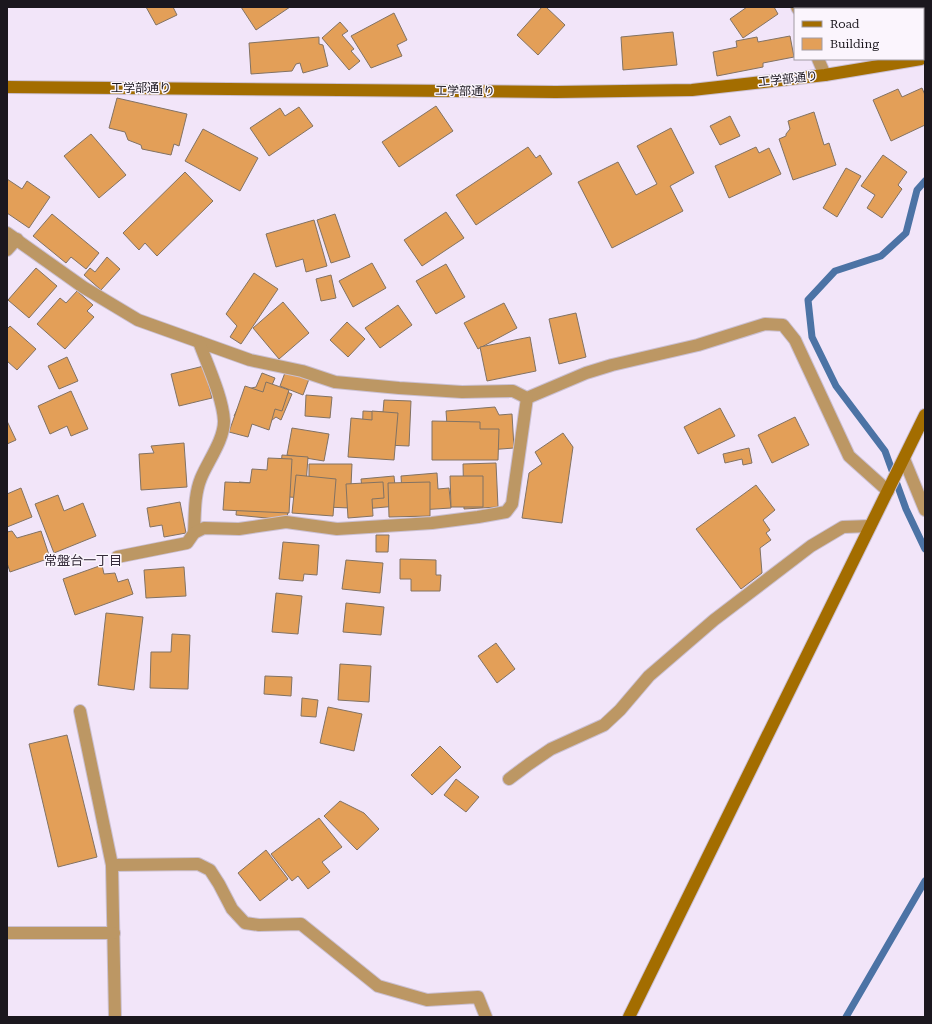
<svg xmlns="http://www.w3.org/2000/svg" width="932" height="1024" viewBox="0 0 932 1024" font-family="'Roboto Serif','Noto Sans JP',serif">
  <rect width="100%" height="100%" fill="#f2e5f9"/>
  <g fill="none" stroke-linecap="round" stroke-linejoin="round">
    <g stroke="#4c73a5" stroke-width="7">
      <path d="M925 181 917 190 906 233 881 256 835 271 808 300 812 337 836 386 885 451 906 509 925 549"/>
      <path d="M846 1017 925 881"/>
    </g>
  </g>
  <g fill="#e39f58" stroke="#827263">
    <path d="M146 7H173L177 15 156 25Z"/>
    <path d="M241 7H290L256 30Z"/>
    <path d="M542 7H546L565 25 538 55 517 35Z"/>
    <path d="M747 7H774L778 14 743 38 730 19Z"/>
    <path d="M847 7H870V9H834Z"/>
    <path d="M888 7H902L899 9H889Z"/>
    <path d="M394 13 407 40 397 45 402 56 371 68 351 36Z"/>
    <path d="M340 22 348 31 342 35 354 49 351 51 360 61 349 70 322 38Z"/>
    <path d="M673 32 677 65 623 70 621 37Z"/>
    <path d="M790 36 794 57 763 63V67L717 76 713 52 737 47 736 41 757 37 758 42Z"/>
    <path d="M319 37V44L323 45 328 66 303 73 300 63 296 64 292 71 251 74 249 43Z"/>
    <path d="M922 88 925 95V125L891 141 873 100 898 89 902 97Z"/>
    <path d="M117 98 187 114 179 146 174 144 171 155 142 149 141 145 128 140 125 132 109 128Z"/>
    <path d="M436 106 453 131 399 167 382 142Z"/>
    <path d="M299 107 313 126 269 156 250 128 280 108 285 116Z"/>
    <path d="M814 112 824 145 829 143 836 165 793 180 779 139 786 136V134L790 129 788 121Z"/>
    <path d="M730 116 740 136 720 145 710 126Z"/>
    <path d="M671 128 694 173 670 186 683 211 612 248 578 182 618 162 636 195 657 184 637 146Z"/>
    <path d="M203 129 258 158 240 191 185 161Z"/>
    <path d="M91 134 126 175 99 198 64 156Z"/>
    <path d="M528 147 536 158 540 155 552 174 476 225 456 195Z"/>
    <path d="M756 147 759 153 769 148 781 174 729 198 715 166Z"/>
    <path d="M883 155 907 172 898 185 902 189 882 218 867 208 875 195 861 186Z"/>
    <path d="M846 168 861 176 837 217 823 208Z"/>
    <path d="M185 172 213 201 157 256 145 243 139 250 123 233Z"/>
    <path d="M7 179 22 189 27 181 50 197 29 228 7 213Z"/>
    <path d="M446 212 464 238 422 266 404 240Z"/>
    <path d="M52 214 99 253 86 269 71 257 66 263 33 236Z"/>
    <path d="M335 214 350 257 331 263 317 220Z"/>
    <path d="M314 220 327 266 306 272 303 259 276 267 266 234Z"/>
    <path d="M107 257 120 269 101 290 84 275 90 268 95 272Z"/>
    <path d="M372 263 386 288 353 307 339 281Z"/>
    <path d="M446 264 465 297 436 314 416 281Z"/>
    <path d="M36 268 57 286 29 318 8 300Z"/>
    <path d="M254 273 278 289 241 344 230 337 237 326 226 314Z"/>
    <path d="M331 275 336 298 321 301 316 279Z"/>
    <path d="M77 291 93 305 87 311 94 317 65 349 37 324 60 298 66 303Z"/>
    <path d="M283 302 309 333 279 359 253 328Z"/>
    <path d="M504 303 517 328 478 349 464 323Z"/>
    <path d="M398 305 412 325 380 348 365 328Z"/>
    <path d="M576 313 586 357 559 364 549 319Z"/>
    <path d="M347 322 365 339 348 357 330 340Z"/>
    <path d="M10 326 36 349 17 370 7 361V329Z"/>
    <path d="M530 337 536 371 487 381 480 347Z"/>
    <path d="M67 357 78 381 59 389 48 366Z"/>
    <path d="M204 366 212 398 179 406 171 374Z"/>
    <path d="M286 370 309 379 303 395 280 386Z"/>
    <path d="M262 373 275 378 269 392 279 397 282 390 292 394 281 420 276 417 268 423 234 416 247 389 256 387Z"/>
    <path d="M266 382 289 390 282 411 275 409 269 430 252 424 248 437 229 432 245 386 263 392Z"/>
    <path d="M71 391 88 429 71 436 67 426 50 434 38 406Z"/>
    <path d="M306 395 332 397 330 418 305 416Z"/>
    <path d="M384 400 411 401 409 446 362 444 363 411 383 412Z"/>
    <path d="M495 407 499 415 512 414 514 448 449 453 446 411Z"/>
    <path d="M720 408 735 436 698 454 684 427Z"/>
    <path d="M372 411 398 413 394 460 348 457 351 418 372 420Z"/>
    <path d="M795 417 809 445 772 463 758 435Z"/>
    <path d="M7 421 16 440 7 444Z"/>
    <path d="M432 421 480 422V429H499L498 460H432Z"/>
    <path d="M292 428 329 434 324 461 287 455Z"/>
    <path d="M563 433 573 447 562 523 522 518 529 473 542 464 535 452Z"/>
    <path d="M184 443 187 487 141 490 139 454 154 453 151 446Z"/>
    <path d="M749 448 752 463 743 465 742 459 725 463 723 454Z"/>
    <path d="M282 455 308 457 305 498 289 497 287 520 236 515 239 482 279 485Z"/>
    <path d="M268 458 292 459 289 513 223 510 225 482 250 483 252 469 267 470Z"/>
    <path d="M496 463 498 507 464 509 463 464Z"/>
    <path d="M309 464H352L350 508 326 507V500H309Z"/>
    <path d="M437 473 438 489 449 488 451 508 403 511 401 476Z"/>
    <path d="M296 475 336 479 333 516 292 513Z"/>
    <path d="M394 476 397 506 364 509 361 479Z"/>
    <path d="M450 476H483V507H451Z"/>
    <path d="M383 482 384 498 372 499 373 516 348 518 346 484Z"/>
    <path d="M430 482V516L389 517 388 483Z"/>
    <path d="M756 485 775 510 763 520 770 530 766 533 771 540 760 548 762 573 741 589 696 529Z"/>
    <path d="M21 488 32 517 7 527V494Z"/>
    <path d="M58 495 64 511 83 503 96 536 54 553 35 504Z"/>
    <path d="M180 502 186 533 164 537 162 525 150 527 147 508Z"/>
    <path d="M12 531 17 538 41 531 50 558 10 572 7 563V532Z"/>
    <path d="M376 535H389L388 552H376Z"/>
    <path d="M283 542 319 545 317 575 304 574 303 581 279 579Z"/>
    <path d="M400 559 436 560V575H441L440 591H411V579H400Z"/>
    <path d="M346 560 383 563 380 593 342 589Z"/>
    <path d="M102 565 104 574 115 573 118 582 128 579 133 594 75 615 63 579Z"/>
    <path d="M184 567 186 596 146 598 144 570Z"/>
    <path d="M276 593 302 596 298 634 272 632Z"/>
    <path d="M346 603 384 607 381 635 343 632Z"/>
    <path d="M106 613 143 617 134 690 98 685Z"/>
    <path d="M172 634 190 635 188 689 150 688 151 652H171Z"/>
    <path d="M496 643 515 669 497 683 478 656Z"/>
    <path d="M340 664 371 666 369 702 338 700Z"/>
    <path d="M265 676 292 677 291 696 264 694Z"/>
    <path d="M302 698 318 700 316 717 301 716Z"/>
    <path d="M328 707 362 714 354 751 320 743Z"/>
    <path d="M67 735 97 857 58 867 29 744Z"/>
    <path d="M440 746 461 767 432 795 411 775Z"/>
    <path d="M456 779 479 797 466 812 444 795Z"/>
    <path d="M340 801 364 813 379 829 357 850 324 816Z"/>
    <path d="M319 818 342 847 322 862 330 872 308 889 298 876 292 881 271 854Z"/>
    <path d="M266 850 288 879 260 901 238 873Z"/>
  </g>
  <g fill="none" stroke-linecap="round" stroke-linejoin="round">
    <g stroke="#cbc0d2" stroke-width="14">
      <g id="street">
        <path d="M797 7 798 9"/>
        <path d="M818 59 825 75"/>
        <path d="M7 233 83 287 138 320 250 360 302 371 335 382 399 388 462 392 513 391 527 398 586 373 612 365 698 345 765 324 783 325 795 340 849 456 888 491"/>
        <path d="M7 250 17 239"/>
        <path d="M904 459 925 510"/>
        <path d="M194 533C195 514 194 495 201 478 208 461 224 440 224 421 223 398 207 364 199 342"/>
        <path d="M117 557 187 543 194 533 204 528 239 529 286 522 337 529 432 523 478 517 506 512 512 504 527 398"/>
        <path d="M80 711 112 865 115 1017"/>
        <path d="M509 779 529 764 551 749 604 725 620 710 649 676 714 620 811 546 843 527 870 526"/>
        <path d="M112 865 198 864 210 870 219 884 232 909 245 923 259 925 301 924 378 986 427 1000 478 997 486 1017"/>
        <path d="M7 933H114"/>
      </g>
    </g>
    <g stroke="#cbc0d2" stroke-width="14">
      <g id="secondary">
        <path d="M7 87 556 92 692 90 825 75 921 59"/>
        <path d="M629 1017 925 415"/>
      </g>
    </g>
    <use href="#street" stroke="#bc9764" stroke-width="12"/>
    <use href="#secondary" stroke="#a36d00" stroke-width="12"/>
  </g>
  <g text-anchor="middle" stroke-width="3" stroke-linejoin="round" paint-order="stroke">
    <g font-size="12" fill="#1b171e" stroke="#fbf5fd">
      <text transform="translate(788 79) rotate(-6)" y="4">工学部通り</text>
      <text x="141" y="92">工学部通り</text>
      <text transform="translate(465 91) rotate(1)" y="4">工学部通り</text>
    </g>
    <g font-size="13" fill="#352b3a" stroke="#fbf5fd">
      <text x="83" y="565">常盤台一丁目</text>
    </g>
  </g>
  <rect width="932" height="1024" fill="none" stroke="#1b171e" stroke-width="16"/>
  <rect x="794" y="8" width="130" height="52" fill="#fbf5fd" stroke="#a19ca4"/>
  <rect x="802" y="21" width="20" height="6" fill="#a36d00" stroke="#a19ca4"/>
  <text x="830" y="28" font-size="12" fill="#1b171e">Road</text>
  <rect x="802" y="38" width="20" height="12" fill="#e39f58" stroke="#a19ca4"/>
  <text x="830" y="48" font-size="12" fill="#1b171e">Building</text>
</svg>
